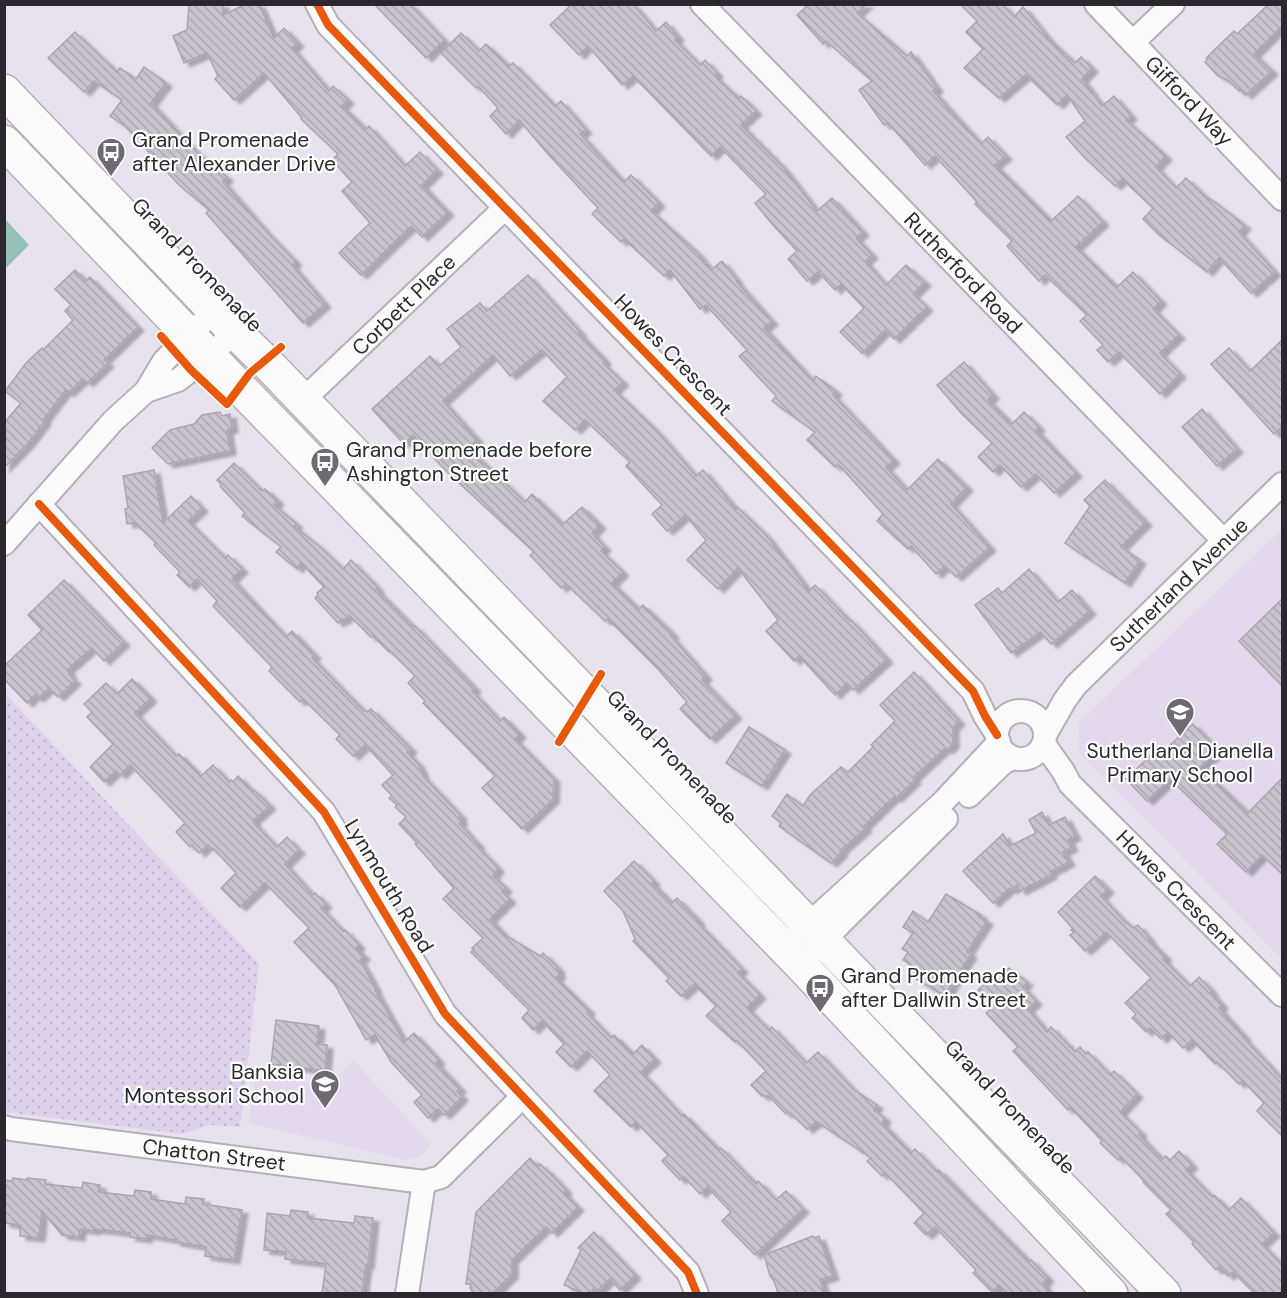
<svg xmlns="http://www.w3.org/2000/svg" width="1287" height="1298" viewBox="0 0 1287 1298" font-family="'DM Sans',sans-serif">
  <defs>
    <pattern id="park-dots" width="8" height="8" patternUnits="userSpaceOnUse" patternTransform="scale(1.5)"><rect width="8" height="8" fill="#e0d2ec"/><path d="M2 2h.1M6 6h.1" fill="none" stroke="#c0b4cb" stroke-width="1.8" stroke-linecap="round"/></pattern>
    <pattern id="building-back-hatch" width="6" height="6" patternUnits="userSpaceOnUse" patternTransform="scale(1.5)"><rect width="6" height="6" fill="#c8c3cc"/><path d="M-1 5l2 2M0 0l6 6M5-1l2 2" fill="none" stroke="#aca8b0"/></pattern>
    <filter id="shadow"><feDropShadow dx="6" dy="4" stdDeviation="1.5" flood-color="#0004"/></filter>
  </defs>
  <rect width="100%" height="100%" fill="#e8e2ee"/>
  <g fill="#e3d8ed">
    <path d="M1282 529V959L1078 752 1079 722Z"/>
    <path d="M353 1060 431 1144 421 1157 406 1160 249 1123 256 1068 298 1073 319 1097Z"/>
  </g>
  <path fill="url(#park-dots)" d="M4 692 259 964 240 1127 210 1125 182 1134 5 1112Z"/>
  <path fill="#94c0b8" d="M5 219 29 245 5 269Z"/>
  <g fill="url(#building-back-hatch)" stroke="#aaa5ae" stroke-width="1.5" filter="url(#shadow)">
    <path d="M189 4H223V15L246 4H259L274 38 284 28 298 43 292 48 329 91 333 86 348 100 342 106 366 129 369 126 405 166 420 152 437 170 422 185 448 212 422 237 411 226 361 275 339 253 370 223 342 191 352 182 332 160 338 154 301 119 302 118 264 73 234 100 215 79 218 76 207 53 184 63 173 36 187 30Z"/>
    <path d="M374 4H410L444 40 426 58Z"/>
    <path d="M572 4H633L656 31 666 22 678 37 675 40 700 65 705 60 717 73 715 76 738 98 741 96 756 111 741 125 783 167 817 211 832 198 863 232 856 238 872 255 865 261 886 285 906 265 925 282 913 294 927 307 894 339 885 330 862 353 840 332 864 308 841 284 835 290 818 272 807 281 788 259 797 251 772 224 755 203 766 194 720 147 711 156 633 76 622 85 588 46 579 55 550 25Z"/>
    <path d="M809 4H867L857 13 907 56 911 52 937 88 933 91 981 144 988 137 1006 156 995 165 1051 221 1078 196 1103 222 1076 247 1117 287 1133 272 1161 301 1153 309 1179 335 1160 353 1180 374 1160 394 1119 352 1108 362 1097 350 1103 345 1080 321 1087 315 1045 275 1039 281 1007 246 1012 241 975 204 977 202 935 156 925 165 888 123 884 125 859 90 872 81 826 41 823 44 797 15Z"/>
    <path d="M960 4H1002L1014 17 1023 7 1050 40 1075 63 1081 57 1092 68 1082 79 1102 106 1114 96 1131 116 1126 120 1166 156 1156 167 1176 188 1186 178 1208 199 1209 198 1245 225 1239 232 1275 272 1251 293 1219 258 1207 272 1158 234 1143 219 1153 208 1122 179 1115 186 1085 158 1066 137 1085 121 1067 95 1057 105 1026 75 999 98 964 68 983 49 966 32 977 21Z"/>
    <path d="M1269 4H1282V26L1254 54 1272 71 1246 95 1240 89 1239 91 1229 81 1218 76 1205 62 1208 59 1206 58 1234 31 1237 34Z"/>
    <path d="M75 32 117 72 120 68 136 79 144 67 166 83 151 103 196 151 227 177 223 182 267 232 296 262 292 265 325 304 303 323 206 213 209 210 179 185 125 126 110 116 122 100 94 81 84 92 48 58Z"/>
    <path d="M461 33 479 51 486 44 509 66 513 63 555 106 561 101 586 130 580 134 624 182 631 175 659 203 651 211 697 252 711 270 722 261 737 280 736 281 772 321 764 328 813 381 816 376 836 391 833 395 894 460 886 467 907 490 938 459 967 487 951 504 990 547 956 577 945 566 936 574 911 546 908 549 877 521 883 514 838 464 835 467 807 440 815 432 772 401 776 396 739 356 747 350 706 305 700 309 670 270 664 276 624 239 621 242 592 214 598 208 548 154 519 120 506 134 490 116 498 108 478 86 476 88 441 53Z"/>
    <path d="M75 270 86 281 90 277 138 327 104 360 108 363 87 383 83 379 68 393 66 390 43 420 45 421 29 442 4 468V423L21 403 5 391 26 363 42 348 43 350 73 320 65 311 71 305 55 289Z"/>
    <path d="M528 275 580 332 579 333 605 360 603 363 623 382 614 390 654 428 696 476 703 470 736 509 737 507 766 535 809 591 815 585 850 621 851 620 887 659 853 690 847 683 835 695 799 656 794 661 766 631 778 620 738 568 718 589 687 560 706 540 685 515 667 531 652 514 662 505 626 466 630 462 585 420 575 430 543 401 567 377 542 350 510 376 493 355 443 401 477 439 468 448 525 502 532 494 563 524 582 507 600 525 592 533 605 547 601 551 623 572 612 583 639 609 643 605 673 634 671 636 706 676 702 680 736 715 710 739 680 709 687 702 656 667 608 619 605 621 566 584 561 588 530 555 534 552 444 469 413 435 404 444 372 409 430 356 439 366 461 347 447 329 480 303 487 311Z"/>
    <path d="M1282 340V427L1274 434 1211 364 1229 348 1250 371Z"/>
    <path d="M964 362 993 395 988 400 1012 424 1024 412 1039 427 1036 430 1076 473 1054 493 1036 474 1021 487 1000 465 993 472 978 457 992 443 962 414 937 385Z"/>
    <path d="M1202 409 1237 449 1217 466 1182 427Z"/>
    <path d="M220 412 222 416 230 414 232 429 227 430 230 451 168 464 152 448 170 430 194 424 202 415Z"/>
    <path d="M234 463 262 491 265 489 278 501 274 505 297 524 294 526 319 546 343 569 351 560 378 588 376 589 414 627 415 626 475 688 472 691 500 721 504 717 520 734 515 739 554 779 553 799 522 829 482 788 495 776 423 703 425 701 408 683 415 676 390 651 389 652 373 636 371 637 349 615 343 621 342 619 338 623 315 598 318 595 317 593 324 587 301 563 297 569 276 552 281 547 242 516 245 513 220 486 221 484 217 480Z"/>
    <path d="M154 470 163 523 191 496 202 508 188 521 225 558 228 555 242 569 232 579 286 637 292 631 315 655 312 658 364 711 365 710 367 712 371 709 411 749 407 752 419 765 424 777 461 816 459 818 462 821 459 823 478 844V847L498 868 493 876 506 888 502 892 510 899 490 919 505 935 540 956 543 953 559 969 557 971 560 974 556 978 589 1010 587 1013 611 1038 614 1035 633 1054 642 1045 655 1059 641 1072 682 1116 684 1114 719 1150 721 1148 756 1184 758 1181 776 1200 786 1191 803 1209 755 1255 722 1221 731 1212 707 1187 700 1194 684 1177 680 1180 662 1161 668 1155 636 1122 631 1127 594 1091 610 1075 587 1051 571 1067 556 1052 564 1044 542 1021 533 1030 522 1018 529 1010 471 952 474 949 472 948 483 938 443 899 454 888 433 865V864L415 844 417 843 399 824 406 817 395 807 397 805 389 798 392 796 382 785 393 775 365 745 353 756 336 739 340 735 303 699 300 702 269 671 272 667 213 606 217 601 197 579 189 587 177 575 180 572 154 545 156 543 135 523 127 524 125 509 128 508 123 476Z"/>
    <path d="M1105 480 1146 522 1121 547 1140 560 1125 583 1065 543 1090 506 1084 500Z"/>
    <path d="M1029 569 1058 602 1072 590 1090 611 1051 644 1040 632 1011 653 975 605 998 588 1002 593Z"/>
    <path d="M64 580 124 642 104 661 92 648 67 670 70 673 69 674 75 681 58 697 49 688 38 698 35 695 27 703 4 679V666L42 630 28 615Z"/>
    <path d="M1282 599V686L1239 641Z"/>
    <path d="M914 672 959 721 953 727V744L948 749H944L913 778 915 780 896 798 894 797 864 826 866 828 840 851 842 852 831 863 779 826 781 823 772 816 787 794 803 806 810 795 841 767 848 772 873 747 871 745 895 721 880 705Z"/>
    <path d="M132 679 151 698 135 713 176 756 179 754 201 776 213 765 229 782 231 780 233 782 238 776 252 791 254 790 270 806 254 820 255 822 254 823 277 847 287 837 299 850 285 864 313 895 315 893 326 904 321 908 343 931 345 930 359 945 356 948 364 956 360 960 376 989 375 990 404 1042 414 1033 439 1060 436 1063 460 1088 457 1091 462 1097 444 1115 438 1109 428 1118 414 1102 422 1095 391 1062 375 1035 366 1040 335 985 294 942 309 928 265 883 240 907 221 888 236 873 213 848 212 850 208 845 199 853 192 845 190 847 176 832 185 823 130 765 120 775 116 771 104 782 90 767 113 744 87 717 92 712 84 704 106 683 117 694Z"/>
    <path d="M1193 724 1218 751 1200 767 1248 813 1282 778V874L1262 855 1246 872 1217 844 1227 834 1170 779 1147 801 1126 779 1152 754 1156 758Z"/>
    <path d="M749 727 785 750 762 786 726 763Z"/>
    <path d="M1042 812 1049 825 1065 817 1075 836 1068 840 1072 847 1063 852 1069 862 1050 872 1051 875 1020 891 1017 885 1012 890 1010 888 993 903 963 871 1003 834 1010 846 1036 833 1029 820Z"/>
    <path d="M634 861 654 881 652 883 672 903 677 898 699 921 697 922 742 969 738 973 760 995 747 1008 769 1030 772 1027 806 1063 818 1052 853 1089 877 1105 874 1110 885 1118 882 1123 911 1153 915 1149 937 1172 939 1170 992 1224 1029 1261 1031 1260 1048 1278 1043 1283 1048 1293H1007L999 1285 992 1292 973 1273 976 1270 935 1227 926 1235 914 1223 924 1213 885 1173 882 1176 867 1161 871 1158 817 1122 807 1129 789 1112 786 1114 769 1096H762L751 1085 766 1071 737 1041 735 1042 706 1016 716 1006 694 984 681 996 666 981 669 978 633 941 635 939 623 911 604 891Z"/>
    <path d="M1095 876 1108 889 1101 896 1126 923 1127 922 1133 928 1138 925 1150 939 1149 940 1166 957 1163 959 1190 986 1199 977 1212 991 1211 992 1222 1005 1219 1008 1245 1037 1244 1038 1282 1079V1136L1257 1111 1264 1103 1243 1081 1239 1084 1217 1062 1215 1064 1192 1040 1183 1048 1168 1032 1161 1039 1150 1028 1146 1032 1132 1018 1136 1014 1125 1003 1151 978 1106 932 1089 948H1088L1085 951 1070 935 1074 932 1071 930 1073 929 1058 912Z"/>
    <path d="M946 894 981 915 979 916 987 921 967 952 971 954 945 996 916 979 919 975 910 971V964L903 960 908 952 902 949 913 933 903 927 913 911 928 922Z"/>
    <path d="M1009 968 1027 982 1023 987 1036 1001 1028 1009 1047 1032 1051 1027 1075 1052 1080 1047 1086 1054 1088 1052 1110 1075 1114 1071 1137 1094 1120 1112 1141 1133 1139 1135 1162 1159 1166 1156 1170 1160 1179 1151 1192 1165 1186 1170 1212 1197 1214 1195 1229 1210 1241 1198 1274 1233 1262 1244 1282 1265V1293H1254L1233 1272 1228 1276 1219 1267 1216 1270 1192 1244 1194 1242 1166 1214 1171 1210 1143 1182 1144 1181 1121 1157 1118 1160 1100 1143 1102 1141 1070 1107 1068 1110 1013 1051 1018 1047 986 1013 991 1009 981 999 984 996 978 990 989 980 995 985Z"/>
    <path d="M276 1020 319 1026 317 1044 327 1045 325 1071 271 1064Z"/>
    <path d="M530 1158 538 1167 540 1164 553 1176 566 1190 564 1193 578 1207 552 1233 546 1227 512 1260V1275L493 1293H471L472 1288H470L471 1284H466L476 1212Z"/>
    <path d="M13 1178 27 1180V1178L46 1180 45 1184 82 1188 83 1182 100 1185 99 1192 134 1196 135 1190 151 1192V1199L185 1204 186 1197 204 1199 203 1204 242 1210 234 1260 205 1256 206 1247 175 1242 176 1240 147 1235 146 1239 130 1237V1233L94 1229V1231L80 1229 79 1237 62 1235 42 1211 39 1238 20 1236V1225L4 1223V1180L12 1181Z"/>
    <path d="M291 1210 308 1212V1218L354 1223 355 1216 373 1218 368 1265H366L362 1293H322L326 1264 285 1259 286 1252 264 1250 267 1213 290 1216Z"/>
    <path d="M594 1232 635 1275 620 1290 610 1279 598 1290 594 1288 591 1293H582L564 1285 581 1250 578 1248Z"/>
    <path d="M813 1236 815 1238 819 1236 833 1276 820 1280 825 1293H778L774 1281 770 1276 764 1255Z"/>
  </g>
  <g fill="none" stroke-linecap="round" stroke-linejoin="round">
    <g stroke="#b4afb8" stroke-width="26">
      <g id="street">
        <path d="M317 4 328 25 973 691 985 716 997 735"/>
        <path d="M702 4 1224 541"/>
        <path d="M1096 4 1282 199"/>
        <path d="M1133 42 1173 4"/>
        <path d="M146 391 178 380 209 356 235 332"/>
        <path d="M302 401 505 208"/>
        <path d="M39 504 324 812 445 1014 688 1272 697 1294"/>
        <path d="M4 544 113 421 146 391 164 361 215 310"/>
        <circle cx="1021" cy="735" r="24"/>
        <path d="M1045 735 1065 700 1076 685 1282 484"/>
        <path d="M1044 744 1063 771 1070 784 1282 995"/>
        <path d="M969 796 1003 763 1013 758"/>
        <path d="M798 934 942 803 999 742"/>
        <path d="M814 951 840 924 946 819"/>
        <path d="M4 1127 11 1129 424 1182"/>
        <path d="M407 1294 424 1182 441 1177 522 1097"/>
      </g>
    </g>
    <g stroke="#b4afb8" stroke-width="36">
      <g id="primary">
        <path d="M4 91 235 332 265 361 1164 1294"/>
        <path d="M4 142 209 356 800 964 1111 1294"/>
      </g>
    </g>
    <use href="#street" stroke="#fcfbfc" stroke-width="22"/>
    <use href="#primary" stroke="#fcfbfc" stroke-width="33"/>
    <g stroke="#fff" stroke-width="11">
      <g id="cycleway">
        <path d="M317 4 328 25 973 691 985 716 997 735"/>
        <path d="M161 336 191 370 227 404 250 373 281 347"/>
        <path d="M39 504 324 812 445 1014 688 1272 697 1294"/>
        <path d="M559 742 601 674"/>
      </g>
    </g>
    <use href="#cycleway" stroke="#e8590c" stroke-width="8"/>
  </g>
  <defs>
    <g id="bus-pin" transform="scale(1.5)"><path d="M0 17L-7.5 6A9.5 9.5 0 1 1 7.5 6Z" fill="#6e6972" stroke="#fff"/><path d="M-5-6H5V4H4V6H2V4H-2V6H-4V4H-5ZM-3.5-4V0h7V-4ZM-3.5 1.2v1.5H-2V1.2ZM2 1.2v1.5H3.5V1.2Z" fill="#fff"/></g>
    <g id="school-pin" transform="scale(1.5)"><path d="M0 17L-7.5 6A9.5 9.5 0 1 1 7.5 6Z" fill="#6e6972" stroke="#fff"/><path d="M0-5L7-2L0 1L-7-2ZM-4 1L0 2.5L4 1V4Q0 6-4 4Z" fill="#fff"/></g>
  </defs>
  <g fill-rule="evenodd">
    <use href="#bus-pin" x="111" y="152"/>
    <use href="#bus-pin" x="325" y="462"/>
    <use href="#school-pin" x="1180" y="712"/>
    <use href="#bus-pin" x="820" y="988"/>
    <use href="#school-pin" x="325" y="1084"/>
  </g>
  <g text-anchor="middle" stroke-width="4.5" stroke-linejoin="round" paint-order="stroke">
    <g font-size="21" fill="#2d2830" stroke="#fff">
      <text transform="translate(1189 101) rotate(46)" y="7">Gifford Way</text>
      <text transform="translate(197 265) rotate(46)" y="7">Grand Promenade</text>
      <text transform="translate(963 273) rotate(46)" y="7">Rutherford Road</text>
      <text transform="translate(404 305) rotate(-44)" y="7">Corbett Place</text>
      <text transform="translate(673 355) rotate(46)" y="7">Howes Crescent</text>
      <text transform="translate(1179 585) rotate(-44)" y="7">Sutherland Avenue</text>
      <text transform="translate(672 757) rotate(46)" y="7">Grand Promenade</text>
      <text transform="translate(389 886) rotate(59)" y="7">Lynmouth Road</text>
      <text transform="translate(1176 890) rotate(45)" y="7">Howes Crescent</text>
      <text transform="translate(1010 1107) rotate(46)" y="7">Grand Promenade</text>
      <text transform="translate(214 1155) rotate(7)" y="7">Chatton Street</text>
    </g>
    <g font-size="21" fill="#2d2830" stroke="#fff" text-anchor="start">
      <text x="132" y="147">Grand Promenade<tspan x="132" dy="24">after Alexander Drive</tspan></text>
      <text x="346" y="457">Grand Promenade before<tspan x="346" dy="24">Ashington Street</tspan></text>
      <text x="1180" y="758" text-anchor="middle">Sutherland Dianella<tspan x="1180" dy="24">Primary School</tspan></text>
      <text x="841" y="983">Grand Promenade<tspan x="841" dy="24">after Dallwin Street</tspan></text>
      <text x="304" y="1079" text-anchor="end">Banksia<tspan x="304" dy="24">Montessori School</tspan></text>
    </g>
  </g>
  <rect width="1287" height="1298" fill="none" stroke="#2d2830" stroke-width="12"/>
</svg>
